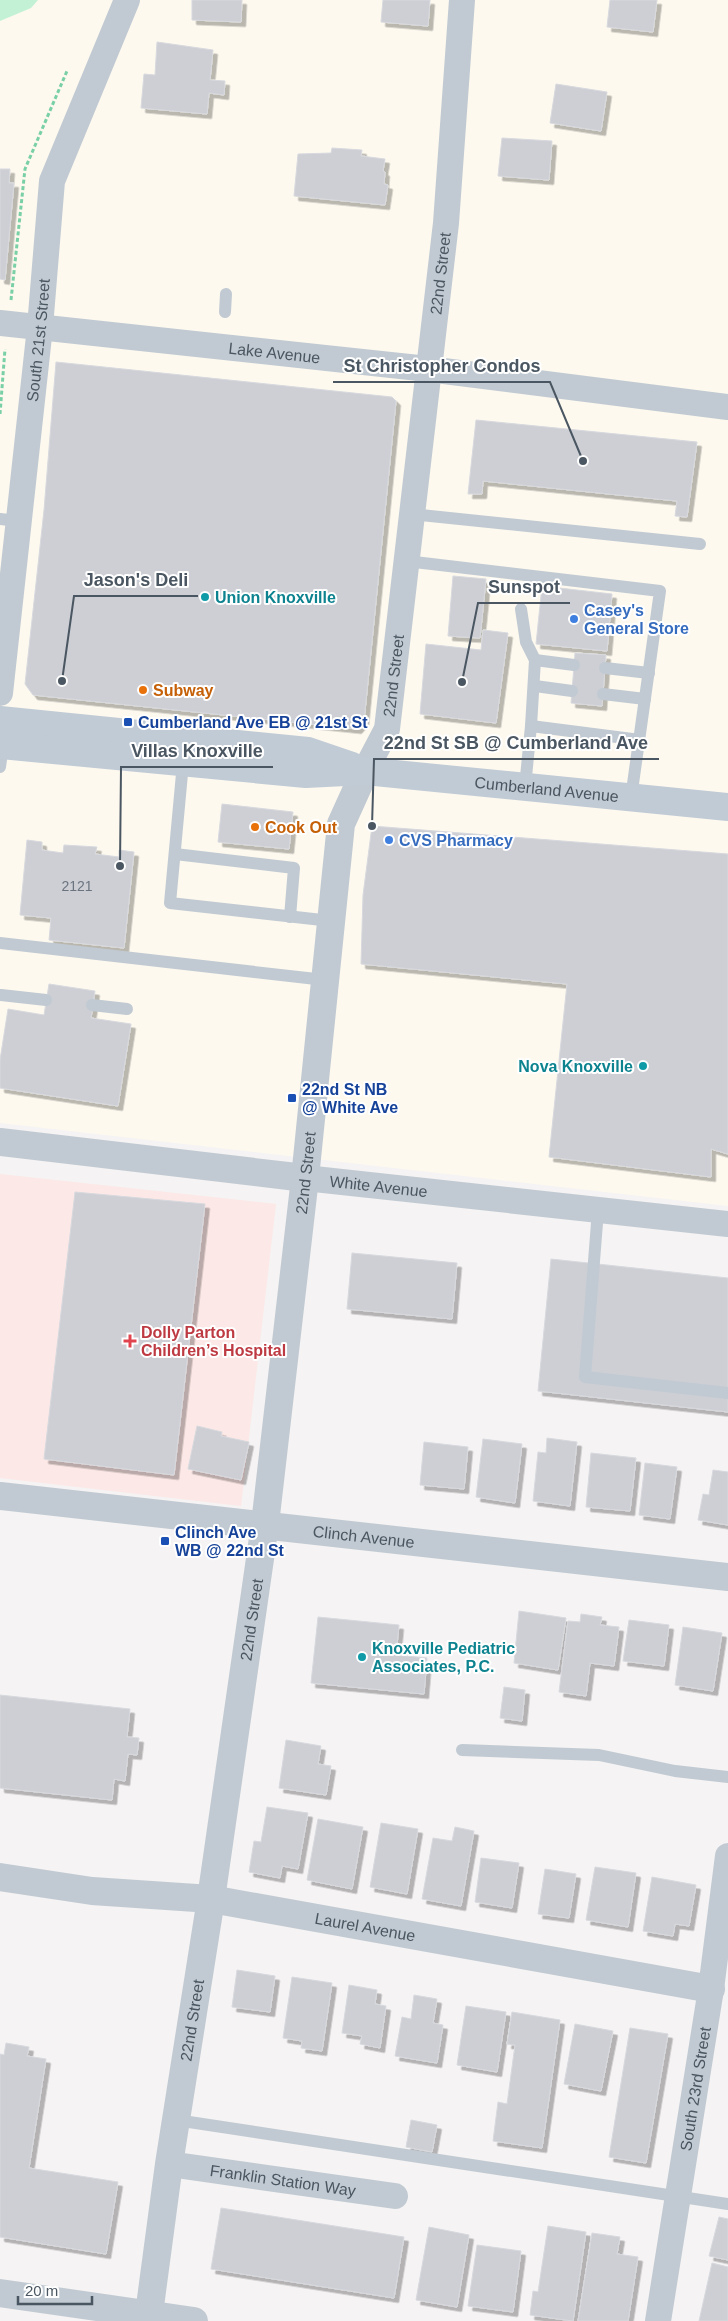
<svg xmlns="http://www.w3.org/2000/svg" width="728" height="2321" viewBox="0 0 728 2321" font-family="Helvetica,sans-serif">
  <defs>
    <filter id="shadow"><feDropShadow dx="4.5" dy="4.5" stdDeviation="0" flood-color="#0004"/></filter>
  </defs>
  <rect width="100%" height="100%" fill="#f5f3f3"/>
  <path fill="#fdf9ef" d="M0 0H728V1206L0 1123Z"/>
  <path fill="#fce8e6" d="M0 1174 276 1204 241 1506 0 1478Z"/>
  <path fill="#c3f1d5" d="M0 0H38L31 8 0 21Z"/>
  <g fill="#cdcfd5" stroke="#d7d9de" filter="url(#shadow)">
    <path d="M192 0H242L241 22 192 20Z"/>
    <path d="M383 0H430L428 26 381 22Z"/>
    <path d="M610 0H657L653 32 607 27Z"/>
    <path d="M157 42 213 50 210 80 225 81 224 95 209 93 207 114 141 108 144 74 155 75Z"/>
    <path d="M556 84 607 92 601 131 550 123Z"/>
    <path d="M502 138 552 141 549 180 498 176Z"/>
    <path d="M332 148 362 150 361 156 385 159 383 171 385 172 384 184 388 185 385 205 294 196 298 154 331 153Z"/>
    <path d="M0 169H10L9 183H14L5 280 0 279Z"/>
    <path d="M56 362 392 397 396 401 364 721 357 729 33 695 25 684 44 510Z"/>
    <path d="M476 420 697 442 687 517 675 516 677 501 483 481 482 494H468Z"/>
    <path d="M453 576 486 579 480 638 448 636Z"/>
    <path d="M542 586 612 594 607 651 536 644Z"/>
    <path d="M483 630 508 633 496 723 420 714 426 644 481 650Z"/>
    <path d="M575 653 606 655 602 706 571 703Z"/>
    <path d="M222 804 293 812 289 849 218 842Z"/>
    <path d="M372 826 728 854V1154L711 1149V1177L549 1157 567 984 361 964 363 895Z"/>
    <path d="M27 840 42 842V850L63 853 64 845 97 847 95 854 119 857V850L134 852 124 948 49 940 51 918 20 915Z"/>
    <path d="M49 984 95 991 91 1018 131 1024 118 1106 0 1088V1060L8 1009 44 1015Z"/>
    <path d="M75 1192 205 1204 174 1475 44 1459Z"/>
    <path d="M352 1253 457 1263 452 1319 347 1309Z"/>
    <path d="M551 1259 728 1278V1412L538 1391Z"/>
    <path d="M197 1426 222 1432 221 1436 249 1442 241 1480 188 1469Z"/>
    <path d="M547 1438 577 1442 570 1506 533 1501 538 1452 546 1453Z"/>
    <path d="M483 1439 522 1444 515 1503 476 1497Z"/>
    <path d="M424 1442 468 1447 464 1489 420 1485Z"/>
    <path d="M591 1453 636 1458 630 1511 586 1507Z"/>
    <path d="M645 1463 677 1467 670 1519 639 1515Z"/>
    <path d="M713 1470 728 1472V1525L698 1520 703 1494 709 1495Z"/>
    <path d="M519 1611 566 1618 558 1670 514 1663Z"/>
    <path d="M581 1614 602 1617 600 1625 619 1627 614 1666 590 1663 586 1696 559 1692 568 1621 580 1622Z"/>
    <path d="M318 1617 399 1625 396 1655 427 1658 424 1694 311 1683Z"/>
    <path d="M629 1620 669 1625 664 1666 623 1661Z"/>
    <path d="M683 1627 722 1633 713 1691 675 1685Z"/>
    <path d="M504 1687 525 1690 522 1721 500 1718Z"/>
    <path d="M0 1695 130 1709 127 1737 139 1738 137 1755 128 1754 125 1781 114 1779 112 1800 0 1788Z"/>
    <path d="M286 1740 321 1746 318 1764 331 1766 326 1795 279 1788Z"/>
    <path d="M267 1807 308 1813 298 1869 282 1866 280 1878 249 1872 254 1841 261 1842Z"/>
    <path d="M318 1819 363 1827 352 1889 307 1880Z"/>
    <path d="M381 1823 418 1829 407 1894 370 1887Z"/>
    <path d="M455 1827 474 1831 461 1906 422 1899 433 1838 452 1841Z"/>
    <path d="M481 1858 519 1863 512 1908 475 1902Z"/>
    <path d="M595 1867 636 1873 628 1927 586 1920Z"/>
    <path d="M545 1869 576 1874 569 1918 538 1914Z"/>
    <path d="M652 1877 696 1885 689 1926 675 1924 673 1936 643 1931Z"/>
    <path d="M237 1970 275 1976 270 2012 232 2007Z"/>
    <path d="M292 1977 332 1983 322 2051 301 2048 302 2041 283 2038Z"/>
    <path d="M349 1985 377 1990 375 2004 386 2006 380 2048 360 2044 362 2036 342 2033Z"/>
    <path d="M414 1995 437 1999 433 2023 443 2025 437 2063 395 2056 402 2017 411 2019Z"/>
    <path d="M466 2006 506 2012 497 2072 457 2065Z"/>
    <path d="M512 2012 560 2020 542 2148 493 2141 498 2102 507 2104 515 2045 507 2044Z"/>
    <path d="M575 2024 613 2031 601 2091 564 2084Z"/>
    <path d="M630 2028 668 2034 646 2163 609 2157Z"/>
    <path d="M6 2043 29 2047 27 2056 46 2059 29 2168 118 2182 106 2254 0 2237V2054L4 2055Z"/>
    <path d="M411 2120 437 2125 432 2152 406 2147Z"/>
    <path d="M221 2208 404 2237 394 2298 211 2269Z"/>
    <path d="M719 2217 728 2219V2260L709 2256Z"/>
    <path d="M548 2226 586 2232 573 2321 530 2315 533 2291 538 2292Z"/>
    <path d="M429 2227 469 2235 457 2307 416 2300Z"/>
    <path d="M592 2233 620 2237 617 2254 638 2257 628 2321H578Z"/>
    <path d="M477 2245 521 2251 513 2312 468 2306Z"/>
    <path d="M712 2263 728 2267V2321H699Z"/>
  </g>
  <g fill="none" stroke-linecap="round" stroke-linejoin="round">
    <g stroke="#7ad0a6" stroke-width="3" stroke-dasharray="4 2.5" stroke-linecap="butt">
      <path d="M11 300 25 169 67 71"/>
      <path d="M0 414 5 349"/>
    </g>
    <g stroke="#c1cad2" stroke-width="12">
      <path d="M225 312 226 294"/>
      <path d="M411 514 700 544"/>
      <path d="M0 519 18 521"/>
      <path d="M406 561 660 591 631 798"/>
      <path d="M521 609 526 642 535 660 531 726 640 740"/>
      <path d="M535 660 574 665"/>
      <path d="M605 668 649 673"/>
      <path d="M535 686 572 691"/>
      <path d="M603 694 645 699"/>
      <path d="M183 763 170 903 331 921"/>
      <path d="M0 767 3 745"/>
      <path d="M525 787 531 726"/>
      <path d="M175 854 294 868 290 917"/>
      <path d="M0 943 325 980"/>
      <path d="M1 995 46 1000"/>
      <path d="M92 1005 127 1009"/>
      <path d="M598 1210 585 1377 728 1393"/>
      <path d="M462 1750 599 1755 675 1771 728 1777"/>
      <path d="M176 2120 728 2204"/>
    </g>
    <g stroke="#c1cad2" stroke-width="26">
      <path id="s1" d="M0 323 428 369 728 407"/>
      <path id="s2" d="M0 693 40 327 52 181 127 0"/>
      <path id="s3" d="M365 771 387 729 446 223 462 0"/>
      <path id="s4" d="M305 1178 728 1224"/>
      <path id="s5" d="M169 2164 395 2196"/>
      <path id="s6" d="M658 2321 711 1989 728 1856"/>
    </g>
    <g stroke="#c1cad2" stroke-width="28">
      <path d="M0 1142 305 1178"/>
      <path id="s7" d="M0 1496 728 1577"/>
      <path id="s8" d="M0 1877 92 1891 211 1899 711 1989"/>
      <path d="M0 2293 194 2321"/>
      <path id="s9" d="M148 2321 169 2164 211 1899 265 1524 305 1178 341 824 365 771"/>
    </g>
    <g stroke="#c1cbd6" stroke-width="28">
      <path d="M0 720 308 751 352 766"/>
      <path id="s10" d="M0 745 306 774 365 771 728 807"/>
    </g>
  </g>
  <g fill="#0f9aa8" stroke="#fff" stroke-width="2">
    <circle cx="205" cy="597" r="5"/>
    <circle cx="643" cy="1066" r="5"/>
    <circle cx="362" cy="1657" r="5"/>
  </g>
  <g fill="#3f7fe0" stroke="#fff" stroke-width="2">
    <circle cx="574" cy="619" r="5"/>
    <circle cx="389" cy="840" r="5"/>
  </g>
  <g fill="#e8710a" stroke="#fff" stroke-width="2">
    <circle cx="143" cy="690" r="5"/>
    <circle cx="255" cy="827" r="5"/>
  </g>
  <g fill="#1a4fb4" stroke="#fff" stroke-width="2">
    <rect x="123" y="717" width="10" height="10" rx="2.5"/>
    <rect x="287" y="1093" width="10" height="10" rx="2.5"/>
    <rect x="160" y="1536" width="10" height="10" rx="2.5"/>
  </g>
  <path fill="#e0444e" stroke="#fff" stroke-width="2" d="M127.5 1333.5h5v5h5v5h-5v5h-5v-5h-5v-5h5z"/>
  <g text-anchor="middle" stroke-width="4" stroke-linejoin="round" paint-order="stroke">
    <g font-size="14" fill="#6b747e">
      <text x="77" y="891">2121</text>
    </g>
    <g font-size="16" fill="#4a5661" stroke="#fff">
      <text dy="6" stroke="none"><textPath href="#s3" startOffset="506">22nd Street</textPath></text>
      <text dy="6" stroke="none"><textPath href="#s2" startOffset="355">South 21st Street</textPath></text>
      <text dy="6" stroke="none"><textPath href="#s1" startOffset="276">Lake Avenue</textPath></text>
      <text dy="6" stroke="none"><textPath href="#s3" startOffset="101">22nd Street</textPath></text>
      <text dy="6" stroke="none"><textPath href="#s10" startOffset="549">Cumberland Avenue</textPath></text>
      <text dy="6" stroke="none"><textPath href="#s9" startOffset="1159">22nd Street</textPath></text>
      <text dy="6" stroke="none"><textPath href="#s4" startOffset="74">White Avenue</textPath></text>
      <text dy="6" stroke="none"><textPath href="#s7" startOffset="366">Clinch Avenue</textPath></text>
      <text dy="6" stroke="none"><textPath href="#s9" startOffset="709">22nd Street</textPath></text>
      <text dy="6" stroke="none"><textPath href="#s8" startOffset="369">Laurel Avenue</textPath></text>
      <text dy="6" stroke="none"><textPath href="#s9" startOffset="304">22nd Street</textPath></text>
      <text dy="6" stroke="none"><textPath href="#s6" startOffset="235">South 23rd Street</textPath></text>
      <text dy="6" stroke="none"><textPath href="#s5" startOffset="115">Franklin Station Way</textPath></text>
    </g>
    <g font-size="16" font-weight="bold" fill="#0d838f" stroke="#fff" text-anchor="start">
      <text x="215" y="603">Union Knoxville</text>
      <text x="633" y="1072" text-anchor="end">Nova Knoxville</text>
      <text x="372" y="1654">Knoxville Pediatric<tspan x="372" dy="18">Associates, P.C.</tspan></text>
    </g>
    <g font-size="16" font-weight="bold" fill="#366cbe" stroke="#fff" text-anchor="start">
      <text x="584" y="616">Casey's<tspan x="584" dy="18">General Store</tspan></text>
      <text x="399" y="846">CVS Pharmacy</text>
    </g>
    <g font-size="16" font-weight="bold" fill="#c56008" stroke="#fff" text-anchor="start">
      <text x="153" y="696">Subway</text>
      <text x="265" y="833">Cook Out</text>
    </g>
    <g font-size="16" font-weight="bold" fill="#164399" stroke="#fff" text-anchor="start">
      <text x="138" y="728">Cumberland Ave EB @ 21st St</text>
      <text x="302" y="1095">22nd St NB<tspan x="302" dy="18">@ White Ave</tspan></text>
      <text x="175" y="1538">Clinch Ave<tspan x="175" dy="18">WB @ 22nd St</tspan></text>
    </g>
    <g font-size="16" font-weight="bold" fill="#be3a42" stroke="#fff" text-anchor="start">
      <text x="141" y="1338">Dolly Parton<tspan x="141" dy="18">Children’s Hospital</tspan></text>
    </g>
  </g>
  <path fill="none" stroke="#4a5661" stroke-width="2" d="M583 461L550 382H333M62 681L74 596H198M462 682L478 603H570M372 826L374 759H659M120 866L121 767H273"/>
  <g fill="#4a5661" stroke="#fff" stroke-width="2">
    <circle cx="583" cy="461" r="5"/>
    <circle cx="62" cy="681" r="5"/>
    <circle cx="462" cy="682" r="5"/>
    <circle cx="372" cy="826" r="5"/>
    <circle cx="120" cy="866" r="5"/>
  </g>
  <g font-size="18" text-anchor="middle" font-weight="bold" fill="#4a5661" stroke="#fff" stroke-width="4" stroke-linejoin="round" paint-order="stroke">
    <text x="442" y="372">St Christopher Condos</text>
    <text x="136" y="586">Jason's Deli</text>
    <text x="524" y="593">Sunspot</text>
    <text x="516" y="749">22nd St SB @ Cumberland Ave</text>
    <text x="197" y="757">Villas Knoxville</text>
  </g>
  <path d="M18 2296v8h74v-8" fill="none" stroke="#4a5661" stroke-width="2.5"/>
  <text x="25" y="2296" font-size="15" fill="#4a5661" stroke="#ffffff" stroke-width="4" paint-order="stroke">20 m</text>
</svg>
